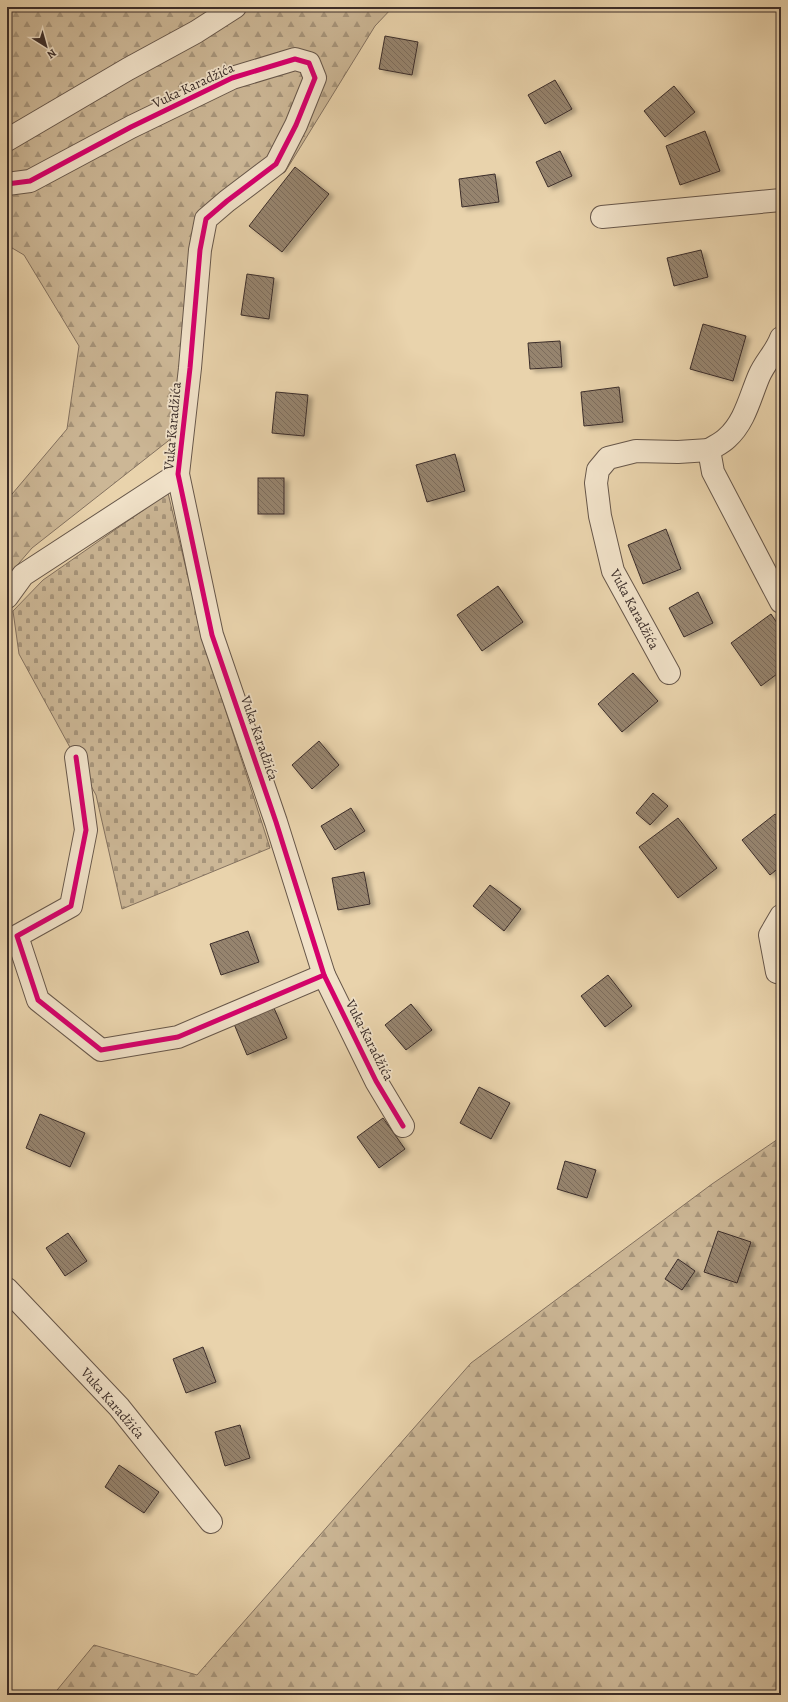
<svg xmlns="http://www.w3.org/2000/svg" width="788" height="1702" viewBox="0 0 788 1702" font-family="Alegreya,serif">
  <defs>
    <pattern id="forest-firs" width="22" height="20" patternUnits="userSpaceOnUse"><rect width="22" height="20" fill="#ccb796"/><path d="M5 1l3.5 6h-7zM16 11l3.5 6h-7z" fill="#a7957b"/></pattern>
    <pattern id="cemetery-stones" width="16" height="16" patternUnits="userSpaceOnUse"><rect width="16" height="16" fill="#ccb796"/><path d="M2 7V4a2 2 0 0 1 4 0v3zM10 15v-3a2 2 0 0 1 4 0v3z" fill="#a7957b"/></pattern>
    <pattern id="building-back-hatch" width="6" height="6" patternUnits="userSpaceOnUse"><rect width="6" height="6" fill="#96846e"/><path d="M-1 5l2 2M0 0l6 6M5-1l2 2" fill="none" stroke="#7c6c5b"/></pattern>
    <filter id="shadow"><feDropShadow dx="4.5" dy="2.5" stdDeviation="2" flood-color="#0004"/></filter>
  </defs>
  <rect width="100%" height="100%" fill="#e9d3ac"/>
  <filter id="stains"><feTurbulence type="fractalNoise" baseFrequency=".005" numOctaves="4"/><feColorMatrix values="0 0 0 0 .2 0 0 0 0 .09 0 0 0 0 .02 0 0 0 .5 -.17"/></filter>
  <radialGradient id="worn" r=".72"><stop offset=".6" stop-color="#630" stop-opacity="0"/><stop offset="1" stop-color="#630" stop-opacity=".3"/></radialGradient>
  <g fill="url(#forest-firs)" stroke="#847260">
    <path d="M7 7H393L375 26 285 172 198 215 177 434 32 548 7 577V500L67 429 79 346 24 255 7 245Z"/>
    <path d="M781 1137V1695H53L94 1645 197 1675 471 1363 712 1184Z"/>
  </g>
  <path fill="url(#cemetery-stones)" stroke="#847260" d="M168 493 203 640 270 848 122 909 96 795 19 654 13 611 43 580Z"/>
  <g fill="url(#building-back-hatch)" stroke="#3c2e2a" filter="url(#shadow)">
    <path d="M385 36 418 42 412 75 379 69Z"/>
    <path d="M555 80 572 109 545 124 528 95Z"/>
    <path d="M674 86 695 112 665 137 644 111Z"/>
    <path d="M705 131 720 171 680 185 666 146Z"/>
    <path d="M560 151 572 176 548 187 536 162Z"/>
    <path d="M295 167 329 194 282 252 249 226Z"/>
    <path d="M495 174 499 202 462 207 459 179Z"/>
    <path d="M701 250 708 277 674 286 667 258Z"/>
    <path d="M247 274 274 278 269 319 241 315Z"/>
    <path d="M703 324 746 336 733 381 690 369Z"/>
    <path d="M560 341 562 367 530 369 528 343Z"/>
    <path d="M619 387 623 422 584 426 581 392Z"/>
    <path d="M276 392 308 395 304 436 272 433Z"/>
    <path d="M455 454 465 491 427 502 416 465Z"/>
    <rect x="258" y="478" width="26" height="36"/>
    <path d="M666 529 681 569 643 584 628 545Z"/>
    <path d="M498 586 523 622 482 651 457 615Z"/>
    <path d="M698 592 713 623 684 637 669 608Z"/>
    <path d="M771 614 781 629V671L761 686 731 643Z"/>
    <path d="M633 673 658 701 622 732 598 704Z"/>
    <path d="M319 741 339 765 312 789 292 765Z"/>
    <path d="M653 793 668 806 650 825 636 813Z"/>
    <path d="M351 808 365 831 335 850 321 826Z"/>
    <path d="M775 814 781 821V866L770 875 742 840Z"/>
    <path d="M678 818 717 868 678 898 639 847Z"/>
    <path d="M364 872 370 904 338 910 332 878Z"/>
    <path d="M490 885 521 909 504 931 473 906Z"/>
    <path d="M248 931 259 962 221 975 210 944Z"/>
    <path d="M608 975 632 1006 605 1027 581 996Z"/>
    <path d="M411 1004 432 1030 406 1050 385 1025Z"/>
    <path d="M274 1008 287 1038 247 1055 234 1024Z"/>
    <path d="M479 1087 510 1103 491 1139 460 1123Z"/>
    <path d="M40 1114 85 1133 70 1167 26 1148Z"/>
    <path d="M383 1118 405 1149 379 1168 357 1137Z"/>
    <path d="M565 1161 596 1170 587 1198 557 1189Z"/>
    <path d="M718 1231 751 1242 737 1283 704 1272Z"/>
    <path d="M68 1233 87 1261 65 1276 46 1248Z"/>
    <path d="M678 1259 695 1271 682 1290 665 1279Z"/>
    <path d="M203 1347 216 1382 186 1393 173 1359Z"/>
    <path d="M240 1425 250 1458 225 1466 215 1432Z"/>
    <path d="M119 1465 159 1492 144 1513 105 1487Z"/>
  </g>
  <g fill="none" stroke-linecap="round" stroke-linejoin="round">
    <g stroke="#67574a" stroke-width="24">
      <g id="minor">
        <path d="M7 184 30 181 131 127 232 78 295 59 309 63 315 78 296 125 276 164 227 201 206 219 200 250 190 368 178 474 212 635 276 822 324 975 376 1081 403 1126"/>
        <path d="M602 217 781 200"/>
        <path d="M781 338C776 352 765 362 759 376 750 397 745 422 727 438 722 443 715 446 709 450L713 472 781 602"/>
        <path d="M7 597 23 575 178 474"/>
        <path d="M669 673 613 571 600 516 596 483 598 470 608 458 636 451 678 452 709 450"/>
        <path d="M76 757 86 830 71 906 17 936 38 1000 101 1050 178 1037 324 975"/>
        <path d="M781 916 770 935 777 972 781 973"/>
        <path d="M7 1289 119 1407 211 1522"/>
      </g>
    </g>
    <g stroke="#67574a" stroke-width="24">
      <path id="tertiary" d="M7 140 128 69 196 32 235 7"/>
    </g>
    <use href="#minor" stroke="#f1e2c9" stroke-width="22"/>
    <use href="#tertiary" stroke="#f1e2c9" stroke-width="22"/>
    <g stroke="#f1e2c9" stroke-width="8">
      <g id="cycleway">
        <path d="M7 184 30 181 131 127 232 78 295 59 309 63 315 78 296 125 276 164 227 201 206 219 200 250 190 368 178 474 212 635 276 822 324 975 376 1081 403 1126"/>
        <path d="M76 757 86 830 71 906 17 936 38 1000 101 1050 178 1037 324 975"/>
      </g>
    </g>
    <use href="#cycleway" stroke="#d6006c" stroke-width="5"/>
  </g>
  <g text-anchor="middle" stroke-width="3.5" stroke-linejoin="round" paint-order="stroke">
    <g font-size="14" fill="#3c2e2a" stroke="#f1e2c9">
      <text transform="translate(193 85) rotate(-25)" y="5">Vuka Karadžića</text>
      <text transform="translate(172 426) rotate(-85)" y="5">Vuka Karadžića</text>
      <text transform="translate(635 609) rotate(62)" y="5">Vuka Karadžića</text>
      <text transform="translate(260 738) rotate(71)" y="5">Vuka Karadžića</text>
      <text transform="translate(370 1040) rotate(63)" y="5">Vuka Karadžića</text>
      <text transform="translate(113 1403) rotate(49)" y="5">Vuka Karadžića</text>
    </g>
  </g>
  <rect width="788" height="1702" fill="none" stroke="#e9d3ac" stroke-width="24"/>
  <rect x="8" y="8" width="772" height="1686" fill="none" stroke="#3c2e2a" stroke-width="2"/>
  <rect x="12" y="12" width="764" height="1678" fill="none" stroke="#3c2e2a"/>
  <g transform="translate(46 46) rotate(143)" stroke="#f1e2c9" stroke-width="3" paint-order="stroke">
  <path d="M0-3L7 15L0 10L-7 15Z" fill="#3c2e2a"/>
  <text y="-6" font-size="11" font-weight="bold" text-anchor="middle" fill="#3c2e2a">N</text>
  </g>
  <rect width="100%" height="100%" filter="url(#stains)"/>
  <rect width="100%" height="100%" fill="url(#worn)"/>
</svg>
